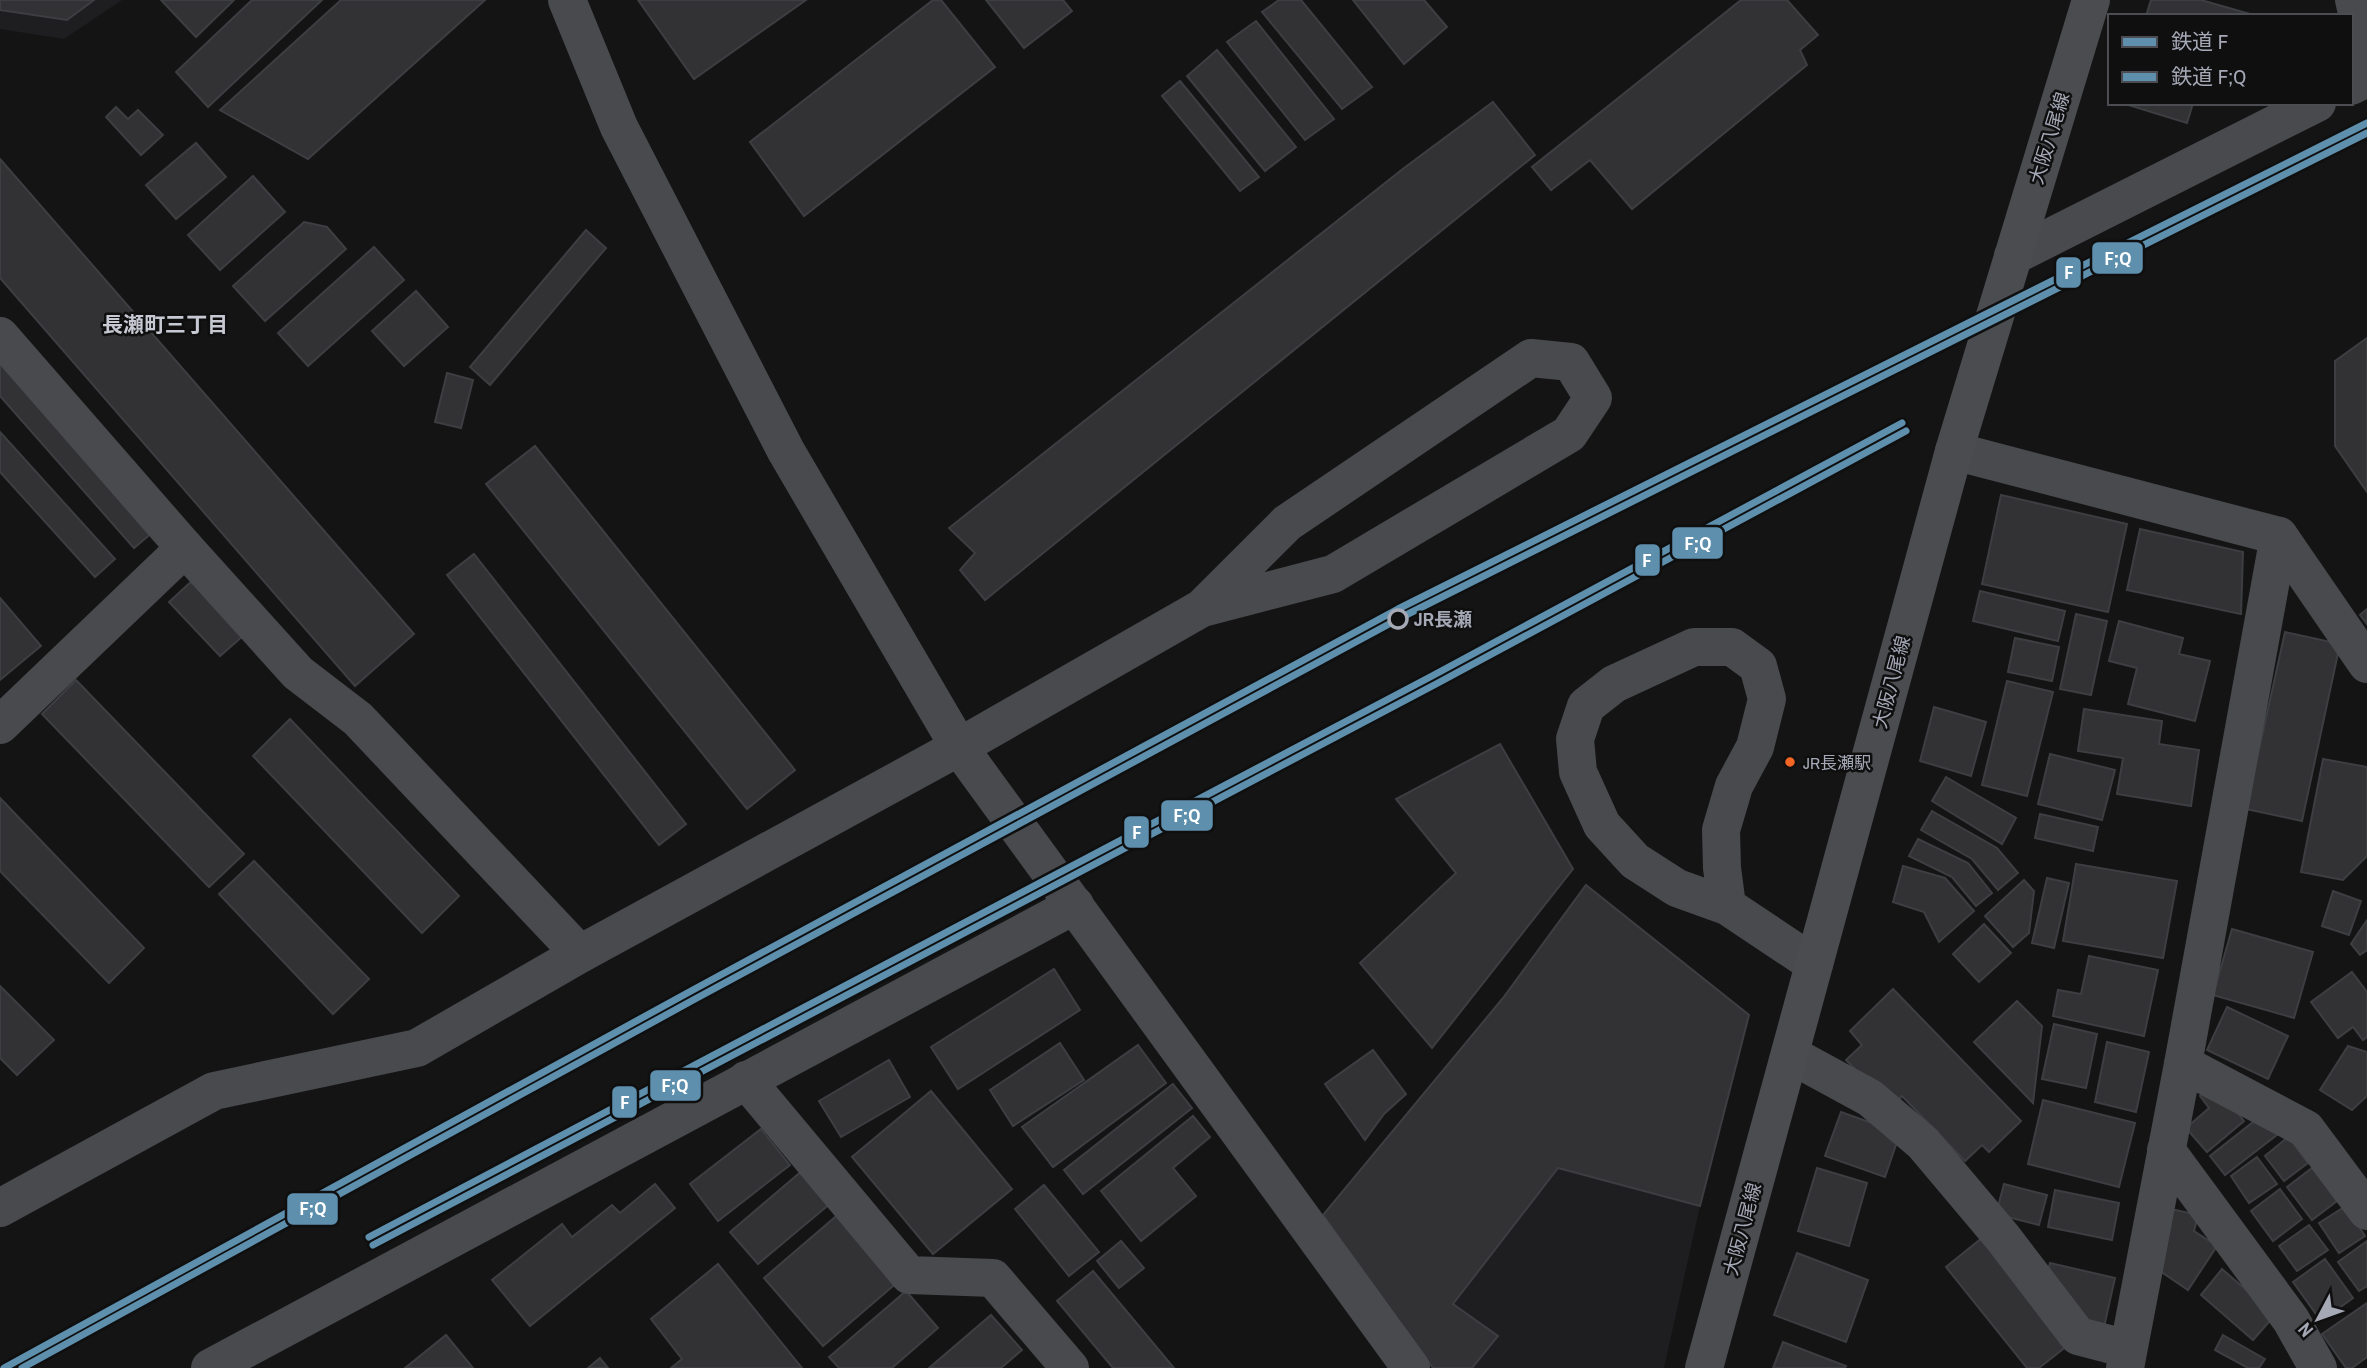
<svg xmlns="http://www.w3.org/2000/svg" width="2367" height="1368" viewBox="0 0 2367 1368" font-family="'Archivo Narrow','Noto Sans JP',sans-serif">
  <rect width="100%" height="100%" fill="#141415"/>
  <g fill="#1e1e20">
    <path d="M0 0H122L64 39 0 29Z"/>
    <path d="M1558 1168 1700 1206 1664 1368H1472L1498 1336 1453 1304Z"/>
  </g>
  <g fill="#323234" stroke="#3d3e41" stroke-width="2">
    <path d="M0 0H94L67 20 0 10Z"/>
    <path d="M161 0H234L196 37Z"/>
    <path d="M252 0H322L208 107 176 72Z"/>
    <path d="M341 0H485L308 159 220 110Z"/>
    <path d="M638 0H806L694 79Z"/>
    <path d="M933 0H941L995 67 804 216 750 142Z"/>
    <path d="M986 0H1063L1072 11 1024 48Z"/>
    <path d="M1279 0H1301L1372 87 1342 109 1262 12Z"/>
    <path d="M1353 0H1424L1447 27 1404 64Z"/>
    <path d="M1741 0H1787L1818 35 1800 50 1807 65 1632 209 1590 160 1551 190 1532 167Z"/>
    <path d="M2151 0H2201L2257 16H2146Z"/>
    <path d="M1256 21 1334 119 1305 140 1227 42Z"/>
    <path d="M1217 50 1296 147 1265 171 1187 76Z"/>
    <path d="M1180 81 1259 177 1240 191 1162 96Z"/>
    <path d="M1493 102 1535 155 985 600 960 570 975 553 949 528 1404 168Z"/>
    <path d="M2122 103H2193L2187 123Z"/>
    <path d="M116 107 128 119 138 110 163 135 141 155 106 117Z"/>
    <path d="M196 143 226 177 176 219 146 185Z"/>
    <path d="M0 159 414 634 355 686 0 278Z"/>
    <path d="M253 176 285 212 220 270 188 235Z"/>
    <path d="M304 222 327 227 346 249 265 321 233 286Z"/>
    <path d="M586 230 606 248 490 385 470 367Z"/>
    <path d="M374 247 404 280 308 366 278 333Z"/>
    <path d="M416 291 448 327 404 366 372 331Z"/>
    <path d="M2367 338V492L2335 446V361Z"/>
    <path d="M0 358 153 532 134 548 0 396Z"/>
    <path d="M447 373 473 380 461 428 435 422Z"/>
    <path d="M0 432 115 559 95 577 0 472Z"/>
    <path d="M535 446 795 770 747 809 486 484Z"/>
    <path d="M2001 495 2127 524 2108 612 1982 584Z"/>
    <path d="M2140 529 2243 552 2241 614 2127 590Z"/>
    <path d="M474 554 686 824 659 845 447 575Z"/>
    <path d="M193 580 244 635 220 656 169 602Z"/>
    <path d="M1980 591 2065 611 2058 641 1973 621Z"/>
    <path d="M0 598 41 646 0 680Z"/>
    <path d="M2367 609V624L2360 615Z"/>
    <path d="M2076 614 2107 621 2091 695 2060 689Z"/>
    <path d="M2119 621 2183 638 2179 654 2210 661 2195 721 2128 704 2137 668 2109 661Z"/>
    <path d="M2285 632 2340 644 2302 821 2246 809Z"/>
    <path d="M2015 638 2059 647 2052 681 2008 672Z"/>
    <path d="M76 680 244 854 209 887 42 714Z"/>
    <path d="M2007 681 2053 692 2027 796 1982 785Z"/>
    <path d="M1934 707 1986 722 1971 776 1920 761Z"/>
    <path d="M2084 709 2162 721 2159 744 2199 750 2191 806 2117 794 2123 758 2078 751Z"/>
    <path d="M290 719 459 896 422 933 253 756Z"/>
    <path d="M1500 744 1573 869 1432 1048 1360 963 1456 873 1396 799Z"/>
    <path d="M2050 754 2115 770 2102 820 2038 804Z"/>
    <path d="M2323 759 2367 767V856L2343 880 2301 872Z"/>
    <path d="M1946 777 2016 818 2002 844 1932 801Z"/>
    <path d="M0 798 144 948 109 983 0 871Z"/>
    <path d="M1932 811 1997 848 2018 873 1998 890 1972 859 1921 830Z"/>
    <path d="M2040 814 2098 827 2093 851 2035 838Z"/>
    <path d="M1918 839 1968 863 1992 893 1976 906 1952 877 1909 856Z"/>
    <path d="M254 861 369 979 333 1014 219 894Z"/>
    <path d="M2076 864 2177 881 2163 958 2063 941Z"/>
    <path d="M1903 866 1945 878 1974 911 1939 942 1924 912 1893 902Z"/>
    <path d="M2047 878 2069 883 2054 948 2032 943Z"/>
    <path d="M2024 880 2034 891 2029 933 2013 947 1985 916Z"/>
    <path d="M1586 885 1749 1015 1700 1206 1558 1168 1453 1304 1498 1336 1472 1368H1433L1323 1215 1503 998Z"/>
    <path d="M2333 891 2361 901 2349 935 2322 926Z"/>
    <path d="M2367 920V950L2360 955 2351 944Z"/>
    <path d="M1984 924 2011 953 1979 982 1953 954Z"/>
    <path d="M2232 929 2313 952 2294 1018 2213 995Z"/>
    <path d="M2089 956 2158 970 2144 1036 2053 1016 2058 990 2081 994Z"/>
    <path d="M1054 969 1080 1010 958 1089 931 1047Z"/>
    <path d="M2352 972 2367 992V1037L2363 1040 2353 1027 2338 1038 2311 1002Z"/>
    <path d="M0 986 54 1040 17 1075 0 1058Z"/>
    <path d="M1893 989 2021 1121 1989 1152 1982 1145 1965 1161 1902 1096 1892 1107 1846 1060 1862 1045 1850 1031Z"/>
    <path d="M2017 1001 2042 1026 2033 1103 1974 1042Z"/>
    <path d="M2227 1007 2288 1036 2268 1079 2207 1050Z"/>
    <path d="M2054 1024 2097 1034 2086 1088 2042 1079Z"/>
    <path d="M2107 1042 2149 1052 2136 1112 2095 1102Z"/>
    <path d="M1060 1043 1084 1080 1013 1126 990 1090Z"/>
    <path d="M1138 1045 1166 1083 1053 1167 1022 1127Z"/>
    <path d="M2348 1046 2367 1052V1096L2352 1110 2320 1090Z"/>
    <path d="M1373 1050 1406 1094 1384 1114 1365 1140 1325 1084Z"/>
    <path d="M889 1060 910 1097 841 1137 819 1101Z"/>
    <path d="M1173 1084 1192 1108 1083 1194 1064 1170Z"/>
    <path d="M2215 1084 2244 1121 2207 1152 2186 1128 2209 1108 2200 1096Z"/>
    <path d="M931 1091 1012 1189 933 1254 852 1157Z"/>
    <path d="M2043 1100 2135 1123 2119 1187 2028 1164Z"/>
    <path d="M1841 1112 1900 1133 1885 1177 1825 1156Z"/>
    <path d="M2262 1115 2278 1134 2225 1175 2210 1156Z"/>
    <path d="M1193 1116 1210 1137 1173 1168 1196 1196 1141 1241 1101 1191Z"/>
    <path d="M761 1129 790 1165 718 1221 690 1184Z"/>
    <path d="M2288 1137 2308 1163 2284 1181 2265 1156Z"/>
    <path d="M2257 1157 2277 1184 2249 1203 2231 1176Z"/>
    <path d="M1817 1168 1867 1183 1849 1246 1798 1231Z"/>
    <path d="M2312 1168 2337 1201 2312 1220 2287 1187Z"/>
    <path d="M803 1170 831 1203 758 1264 730 1232Z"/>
    <path d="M655 1184 675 1208 530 1326 492 1280 562 1224 572 1237 612 1205 620 1213Z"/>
    <path d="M2004 1184 2047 1195 2039 1225 1996 1214Z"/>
    <path d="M1044 1185 1099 1252 1069 1276 1015 1209Z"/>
    <path d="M2280 1189 2302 1219 2273 1241 2251 1211Z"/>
    <path d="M2055 1190 2119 1203 2112 1240 2048 1227Z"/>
    <path d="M2346 1206 2365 1236 2339 1253 2319 1223Z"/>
    <path d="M2171 1209 2198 1215 2194 1231 2217 1246 2188 1290 2157 1269Z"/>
    <path d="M841 1212 899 1281 823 1346 764 1278Z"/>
    <path d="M2309 1225 2328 1250 2297 1271 2279 1246Z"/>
    <path d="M1982 1238 2068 1345 2039 1368H2027L1946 1267Z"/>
    <path d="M1121 1241 1144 1268 1119 1288 1097 1261Z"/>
    <path d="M2367 1241V1286L2359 1291 2338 1262Z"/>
    <path d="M1797 1253 1868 1280 1846 1342 1774 1315Z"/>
    <path d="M2325 1259 2353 1298 2321 1321 2293 1282Z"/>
    <path d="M2050 1263 2115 1278 2104 1327 2080 1322 2046 1279Z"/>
    <path d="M718 1264 802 1368H671L682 1359 651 1319Z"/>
    <path d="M2222 1269 2275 1315 2253 1340 2201 1295Z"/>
    <path d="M1093 1271 1174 1368H1113L1057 1301Z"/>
    <path d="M906 1291 938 1328 892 1368H839L829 1357Z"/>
    <path d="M2367 1303V1357L2352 1368H2346L2322 1334Z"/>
    <path d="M991 1315 1022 1350 1001 1368H929Z"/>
    <path d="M446 1335 473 1368H405Z"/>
    <path d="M2223 1335 2265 1359 2259 1368H2248L2215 1350Z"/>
    <path d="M1783 1342 1846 1366 1845 1368H1773Z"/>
    <path d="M600 1358 608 1368H588Z"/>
  </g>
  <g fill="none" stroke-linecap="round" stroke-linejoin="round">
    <g stroke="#494a4d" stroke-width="38">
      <path d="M567 0 619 127 786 451 959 747 1411 1368"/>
      <path d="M2354 0 2367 55"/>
      <path d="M2351 86 2367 78"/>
      <path d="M2013 256 2317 103"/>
      <path d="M0 336 185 548 298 673 358 719 580 954"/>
      <path d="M1954 451 2279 536 2367 664"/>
      <path d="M0 725 185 548"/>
      <path d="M1727 906 1722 868 1721 830 1734 786 1755 747 1767 699 1758 666 1732 647H1694L1614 684 1586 706 1575 739 1578 772 1602 825 1635 861 1677 888 1727 906 1814 964"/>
      <path d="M1791 1055 1870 1098 1923 1143 2003 1238 2078 1336 2128 1349"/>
      <path d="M2183 1064 2306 1129 2367 1211"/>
      <path d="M746 1080 909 1275 993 1278 1070 1368"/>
      <path d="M2166 1150 2291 1320 2318 1368"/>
      <path d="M0 1208 214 1091 417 1048 580 954 959 747 1202 608 1287 523 1531 358 1571 362 1593 398 1569 434 1333 574 1202 608"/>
      <path d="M210 1368 1075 905"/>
      <path d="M2125 1368 2183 1064 2279 536"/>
    </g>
    <path stroke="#4b4c4f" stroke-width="38" d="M1704 1368 1954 451 2091 0"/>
    <g stroke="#0f0f10" stroke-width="12">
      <g id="rail-1">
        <path d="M369 1237 1432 676 1902 423"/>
        <path d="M4 1368 691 991 1398 609 2367 123"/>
      </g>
    </g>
    <g stroke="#0f0f10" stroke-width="12">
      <g id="rail-2">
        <path d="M373 1245 1436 684 1906 431"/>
        <path d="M22 1368 695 999 1402 617 2367 133"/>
      </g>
    </g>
    <use href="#rail-1" stroke="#5e8fac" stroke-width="7"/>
    <use href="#rail-2" stroke="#5e8fac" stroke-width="7"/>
  </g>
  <circle fill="#0f0f10" stroke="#a5a9b6" stroke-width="3.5" cx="1398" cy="619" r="9"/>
  <circle fill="#f26522" stroke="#0f0f10" stroke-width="2.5" cx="1790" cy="762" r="6"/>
  <g text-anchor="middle" stroke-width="5" stroke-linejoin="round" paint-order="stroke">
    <g font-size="17" fill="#a5a9b6" stroke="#0f0f10" text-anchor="start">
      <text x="1803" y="769">JR長瀬駅</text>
    </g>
    <g font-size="19" fill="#a5a9b6" stroke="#0f0f10">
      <text transform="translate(2049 138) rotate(-73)" y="7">大阪八尾線</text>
      <text transform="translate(1891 682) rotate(-75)" y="7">大阪八尾線</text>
      <text transform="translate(1742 1229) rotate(-75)" y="7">大阪八尾線</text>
    </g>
    <g font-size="19" font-weight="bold" fill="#a5a9b6" stroke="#0f0f10" text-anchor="start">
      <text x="1414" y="626">JR長瀬</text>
    </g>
    <g font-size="21" font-weight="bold" fill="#c6c9d2" stroke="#0f0f10">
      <text x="165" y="332">長瀬町三丁目</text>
    </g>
  </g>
  <g stroke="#0f0f10" stroke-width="2.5">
    <rect x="2091" y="241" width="53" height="34" rx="7" fill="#5e8fac"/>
    <rect x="2055" y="256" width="27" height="33" rx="7" fill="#5e8fac"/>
    <rect x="1671" y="526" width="53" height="34" rx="7" fill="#5e8fac"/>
    <rect x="1634" y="543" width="27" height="34" rx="7" fill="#5e8fac"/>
    <rect x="1160" y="799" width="54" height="33" rx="7" fill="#5e8fac"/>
    <rect x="1123" y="815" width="27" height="34" rx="7" fill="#5e8fac"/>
    <rect x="649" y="1069" width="53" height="33" rx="7" fill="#5e8fac"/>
    <rect x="611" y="1085" width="27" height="34" rx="7" fill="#5e8fac"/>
    <rect x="286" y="1192" width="53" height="34" rx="7" fill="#5e8fac"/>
  </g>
  <g font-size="19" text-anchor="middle" font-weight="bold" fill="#fff">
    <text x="2118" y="265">F;Q</text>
    <text x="2069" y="279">F</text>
    <text x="1698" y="550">F;Q</text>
    <text x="1647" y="567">F</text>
    <text x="1187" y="822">F;Q</text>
    <text x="1137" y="839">F</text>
    <text x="675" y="1092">F;Q</text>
    <text x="625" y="1109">F</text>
    <text x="313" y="1215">F;Q</text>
  </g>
  <rect x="2108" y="14" width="245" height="91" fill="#0f0f10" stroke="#4b4d52" stroke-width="2"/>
  <rect x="2122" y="37" width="35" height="10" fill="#5e8fac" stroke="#4b4d52" stroke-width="2"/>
  <text x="2171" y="49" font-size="21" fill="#a5a9b6">鉄道 F</text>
  <rect x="2122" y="72" width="35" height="10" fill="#5e8fac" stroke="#4b4d52" stroke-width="2"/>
  <text x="2171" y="84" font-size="21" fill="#a5a9b6">鉄道 F;Q</text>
  <g transform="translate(2318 1319) rotate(229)" stroke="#0f0f10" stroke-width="5" paint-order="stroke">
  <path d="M0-5L12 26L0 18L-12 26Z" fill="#a5a9b6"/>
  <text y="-10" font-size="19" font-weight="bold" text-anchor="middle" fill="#a5a9b6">N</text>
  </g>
</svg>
